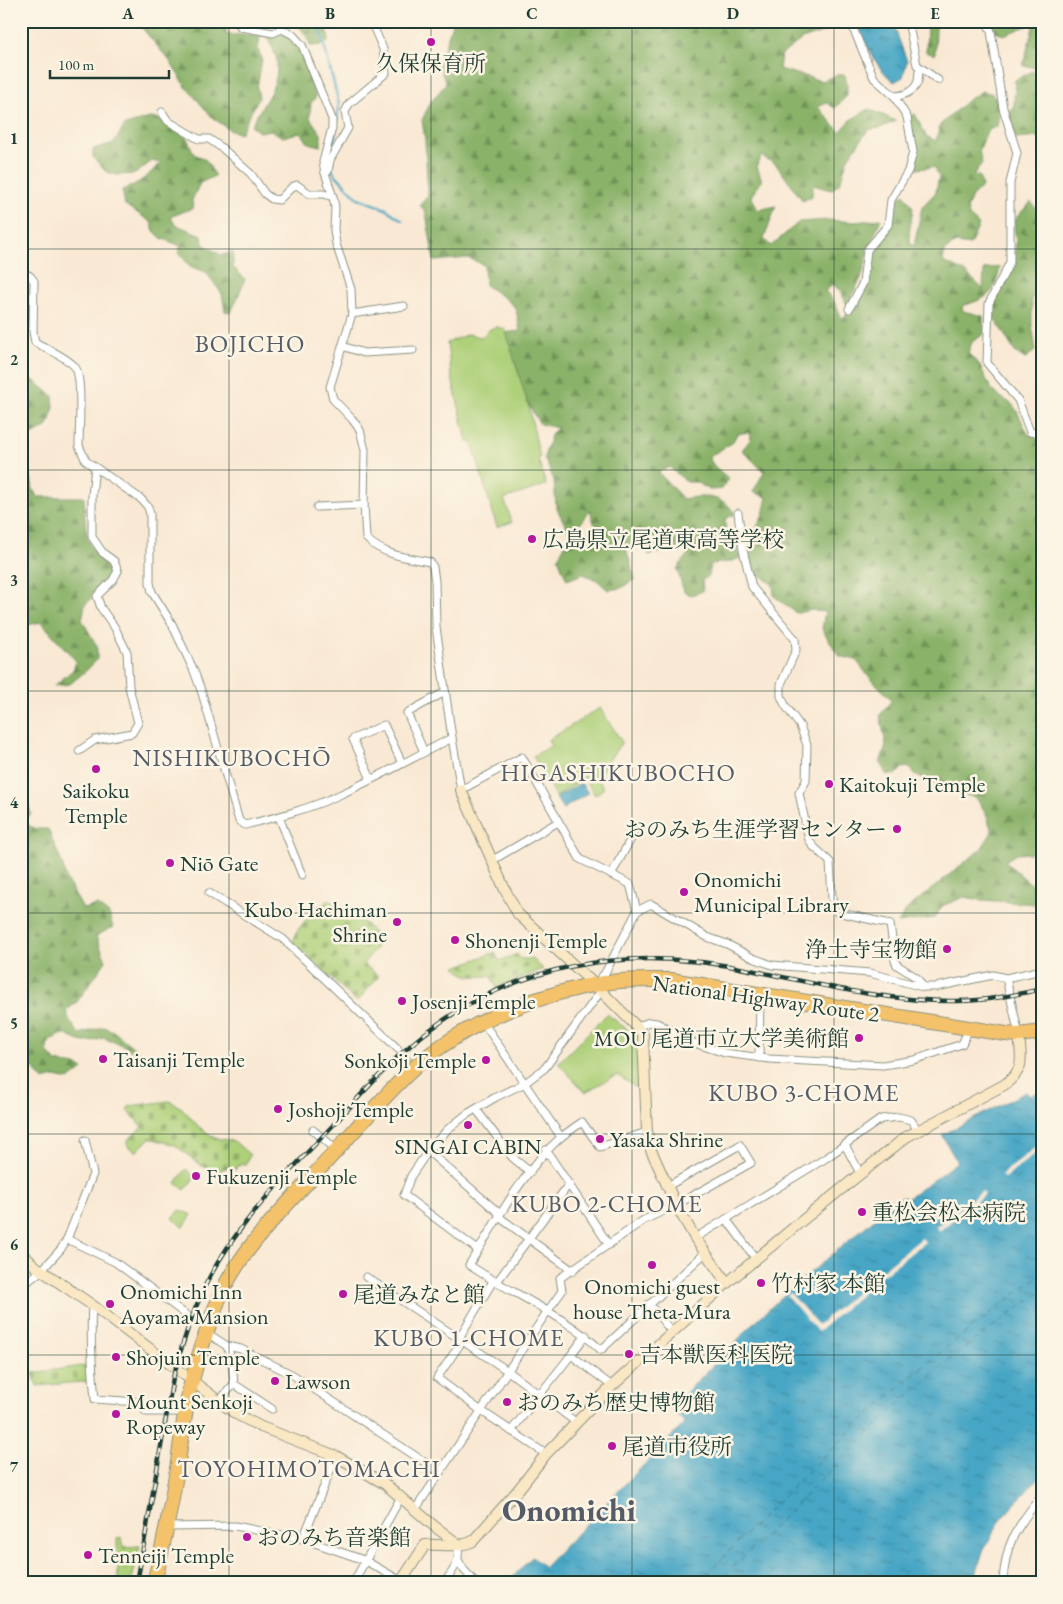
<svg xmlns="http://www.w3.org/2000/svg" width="1063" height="1604" viewBox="0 0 1063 1604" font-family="'EB Garamond','Noto Serif JP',serif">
  <defs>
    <pattern id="forest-firs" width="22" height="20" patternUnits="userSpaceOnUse" patternTransform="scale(1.25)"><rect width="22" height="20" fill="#8ab269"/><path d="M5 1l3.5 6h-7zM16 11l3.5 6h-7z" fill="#709257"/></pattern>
    <pattern id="cemetery-stones" width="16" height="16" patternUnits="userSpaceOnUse" patternTransform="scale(1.25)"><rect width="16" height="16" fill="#aed079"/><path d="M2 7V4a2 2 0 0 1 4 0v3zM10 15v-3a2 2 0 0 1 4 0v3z" fill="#8daa64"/></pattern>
    <pattern id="water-ripples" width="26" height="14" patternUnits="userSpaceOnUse" patternTransform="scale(1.25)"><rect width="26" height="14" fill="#46a6c5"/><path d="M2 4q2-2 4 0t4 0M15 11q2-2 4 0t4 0" fill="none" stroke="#3a88a1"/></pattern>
  </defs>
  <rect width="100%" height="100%" fill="#fcf5e5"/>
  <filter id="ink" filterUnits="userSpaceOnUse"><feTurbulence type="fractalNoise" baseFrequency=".02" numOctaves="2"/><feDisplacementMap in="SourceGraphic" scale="10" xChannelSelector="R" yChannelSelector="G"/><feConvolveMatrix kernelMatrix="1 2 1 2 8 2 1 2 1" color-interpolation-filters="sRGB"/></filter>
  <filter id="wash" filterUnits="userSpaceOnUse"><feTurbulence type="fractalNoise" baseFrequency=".0096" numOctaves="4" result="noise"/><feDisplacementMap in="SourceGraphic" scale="20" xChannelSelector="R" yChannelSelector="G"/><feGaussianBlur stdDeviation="1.12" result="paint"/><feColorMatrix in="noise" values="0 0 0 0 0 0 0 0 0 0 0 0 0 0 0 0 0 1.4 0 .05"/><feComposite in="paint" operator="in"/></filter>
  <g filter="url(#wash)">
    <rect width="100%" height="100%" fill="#f9e9d4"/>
    <g fill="url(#forest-firs)" stroke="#54784e">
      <path d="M136 21H229L225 34 245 35 260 37 258 49 262 59 257 88 259 97 240 134 230 130 213 118 186 87 169 60Z"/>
      <path d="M296 21H325L329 41 324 45 310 46C308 36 301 30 296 21Z"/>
      <path d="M453 21H842L837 27 802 39 781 55 779 69 822 81 837 75H845L847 85V96L835 108 827 103 818 107 840 132 852 119 869 109 896 121 880 128 868 130 847 160 840 183 831 190 813 185 812 196 803 201 775 163 761 156 757 166 762 181 751 196 758 210 776 206 764 239 771 246 799 222 828 220 855 222 881 219 873 238 861 278 847 305 841 292 833 284 825 291 835 303 842 318 854 310 869 281 871 252 891 226 894 202 904 194 913 208 909 234 911 245 914 246 922 207 936 192 939 176 934 167 916 169 915 154 909 117 915 114 926 136 936 141 940 125 968 100 982 91 993 94 1000 108 997 126 987 131 979 151 982 163 973 175 979 176 982 187 972 197 967 208 969 216 979 225 970 245 956 243 945 250 943 262 965 272 983 289 984 269 1000 267C995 295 988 298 962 306L963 311 983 316 984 334 972 342 968 353 979 364 990 387 999 396 1012 404 1017 411 1028 434 1042 437V852L1016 854 1005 861 1032 885 1036 904 982 900 964 897 942 906 935 918 898 923 907 909 981 849 992 832 986 813 976 798 938 785 914 774 909 767 902 768 896 775 886 774 880 763 886 745 880 715 892 700 869 677 856 660 839 656 822 629 825 612 812 610 796 613 774 596 773 585 756 572 750 555V541L763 515 767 497 753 492 764 472 742 450 751 439 748 432 737 434 732 443 715 453 709 458 714 466 729 479 722 489 710 490 696 482H687L669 467 658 472 683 499C703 495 724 495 735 514L725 519 726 534 734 542 740 558 729 562 711 564 709 576 702 580 703 591 691 595 684 592 677 569 688 554 681 547 649 555 644 540 626 548 635 579 621 588 608 590 597 580 583 574 567 580 558 558 566 543 583 540 595 526 590 510 582 522 569 532 556 507 554 480 544 457 552 433 558 428 540 424 529 406 503 333 520 331 516 309 506 299 485 285 484 265 468 258 434 261 426 213 420 205 428 196 425 139 422 120 432 100 446 84 439 65Z"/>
      <path d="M927 21H940L936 28 935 55 926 52Z"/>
      <path d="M991 21H1042V68L1023 66 1034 23 1004 35 994 32Z"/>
      <path d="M280 34 290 35 300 47 316 97 311 103 310 118 321 134V146L308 143 301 132 283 137 271 130 259 132 251 126C262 103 282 85 276 57 274 50 270 44 267 38Z"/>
      <path d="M1033 71 1042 78V143L1040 137 1016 139 1007 115 1014 105 1015 80Z"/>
      <path d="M150 118 159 119 187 138 194 154 206 160 215 176 200 183 192 200 193 208 170 217 176 225 202 235 203 244 221 255 233 252V267L245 279 239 294 231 313 225 311 222 294 206 272 191 267 178 252 181 246 161 238 154 231 151 222 125 205 122 190C138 184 149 176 160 163L152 161 135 174 118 175 106 172 93 157V149L114 143 125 125Z"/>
      <path d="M1031 202 1040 214 1042 267 1037 289 1032 298V325L1036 350 1025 359 1015 352 993 316 992 305 1011 272 1016 246 1014 220Z"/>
      <path d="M21 370 53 396 54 407 48 426 25 439 33 490 38 497H84C85 515 84 537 94 552 101 564 108 560 114 576L103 585 85 605 82 620 97 646V660L88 669 70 684 54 686 73 670 76 661 41 622 27 625 21 634Z"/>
      <path d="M21 778 31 814 22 823 37 829H48L62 863 66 879 83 909 97 905 109 914 113 927 96 936 106 961 77 1002 66 1011 70 1021 79 1034 104 1027 113 1031 143 1055 137 1057 127 1047 103 1038C83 1045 82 1042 64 1034 54 1038 46 1040 47 1052L56 1062 76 1065 83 1069 69 1080 55 1077 43 1080 32 1067 21 1059Z"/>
    </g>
    <g fill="url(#cemetery-stones)" stroke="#668656">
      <path d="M328 900 347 910 366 924 381 942 363 964 379 976 357 1002 293 942C296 926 316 910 328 900Z"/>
      <path d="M495 952 499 961 517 954 521 959H533L543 969 497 988 491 976C478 976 465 979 456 967Z"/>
      <path d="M169 1101 182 1108 199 1127 215 1138 234 1141 250 1155 245 1165 241 1163 240 1166 237 1165 236 1169 229 1168H224L219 1174 207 1167 202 1166 175 1145 150 1138 136 1152 128 1145V1140L142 1127 127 1109 130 1106Z"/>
      <path d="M90 1365 91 1381 37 1386 33 1373Z"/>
      <path d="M122 1537 124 1547 140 1546 131 1583H112L118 1582 117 1538Z"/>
    </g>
    <g fill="#aed079" stroke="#668656">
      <path d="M497 327 505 329 529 408 540 458 538 459 546 485 504 499 512 522 497 527 472 443 467 441 451 374 447 343 468 334 480 337 485 335 490 329Z"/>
      <path d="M600 708 622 742 597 777 604 788 595 795 584 778 556 797 533 756 551 746 548 740Z"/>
      <path d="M607 1014 640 1039V1090L617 1075 585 1092 558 1063Z"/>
      <path d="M186 1169 195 1177 185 1190 176 1183Z"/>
      <path d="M179 1210 192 1215 183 1228 173 1218Z"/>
    </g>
    <g fill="url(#water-ripples)" stroke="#32727c">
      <path d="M856 21H892L907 61 903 77 894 82C875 67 865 43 856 21Z"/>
      <path d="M581 783 588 793 563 809 556 798Z"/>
      <path d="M1042 1090V1474L1002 1518 985 1547 972 1583H507L532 1557 544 1567 685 1423 671 1408 756 1321 785 1294 902 1196 907 1199 957 1162 942 1135 1026 1092 1030 1096Z"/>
    </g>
    <g fill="#f9e9d4">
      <path d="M1042 1142V1148L1004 1178 1001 1175Z"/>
      <path d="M982 1191 985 1194 939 1231 936 1227Z"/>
      <path d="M922 1238 925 1242 883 1275 880 1272Z"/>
      <path d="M863 1287 866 1290 818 1332 787 1296 790 1293 818 1325Z"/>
    </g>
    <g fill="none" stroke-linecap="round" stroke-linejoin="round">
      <g stroke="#46a6c5" stroke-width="2.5">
        <path d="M318 21 339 104 333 149"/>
        <path d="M333 162 332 171 358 198 386 209 402 220"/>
      </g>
      <g stroke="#2b5c60" stroke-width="1" stroke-dasharray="6 5" stroke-linecap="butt">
        <path d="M698 1583C757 1523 816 1461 879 1405 931 1358 986 1316 1042 1274"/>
        <path d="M717 1583 892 1410 960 1351 1042 1291"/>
      </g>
    </g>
  </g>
  <g filter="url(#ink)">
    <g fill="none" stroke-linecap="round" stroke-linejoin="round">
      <path stroke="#cdc7b4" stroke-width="7" stroke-dasharray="7 3.5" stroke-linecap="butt" d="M398 1049 410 1061"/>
      <g stroke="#8c9384" stroke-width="9">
        <g id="street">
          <path d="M236 21 241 27 273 33 282 29"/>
          <path d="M276 21 282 29 293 35 302 45 332 119V128L323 162 325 173 333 197 335 207 334 230 336 244 351 289 352 314 330 387 333 399 352 419 360 430 365 450 364 505 366 538C382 555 407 558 430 562L433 567 435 581 436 627 452 738 461 790 522 757 580 859 630 884 637 911"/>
          <path d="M850 21 874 78 894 96C904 96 915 91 918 81 919 76 918 72 920 68"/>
          <path d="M908 21 917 65 938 80"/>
          <path d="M986 21 991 31 1003 108 1017 153 1010 183V262L989 303 987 363 1018 400 1030 432 1042 434"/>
          <path d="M162 112 168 121 195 137 199 139H209L222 148 251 174 265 194 272 199 279 200 292 187 297 185 310 194H324L333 197"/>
          <path d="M325 172 328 171 330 160 348 128 345 112 349 104 386 73 383 49 371 21"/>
          <path d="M21 271 30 276 34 281 33 332 35 342C47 349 67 357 75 367 83 377 79 431 79 446L86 461 141 499 148 507 150 514V583L152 592 172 624 194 671 202 693 239 821 245 825C277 817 309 809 339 795 377 778 414 757 452 738"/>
          <path d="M849 309 863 283 867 250 888 225 891 200 908 171 913 152 907 117 894 96"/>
          <path d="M352 314 404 306"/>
          <path d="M342 346 364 353 413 350"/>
          <path d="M317 507 364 505"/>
          <path d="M738 513 743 550 752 587 795 639 796 650 781 684V696L785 705 800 726 807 745 806 781 799 793 809 840 813 846 830 862 832 898 833 905 837 912 890 924 895 961 897 965 917 978 923 987"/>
          <path d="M79 751 95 740 132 733 138 723 129 687 127 652 115 628 101 608 97 596 113 580 118 571 114 561 103 553 92 537V495L95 467"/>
          <path d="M424 752 407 713 445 692"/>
          <path d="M371 779 353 739 384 725 402 763"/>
          <path d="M279 817 302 875"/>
          <path d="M493 860 558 822"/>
          <path d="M611 875 633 835"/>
          <path d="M209 893 283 939 398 1049"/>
          <path d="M1006 978 1019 1035"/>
          <path d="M597 982 605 973 637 911 651 904 707 937 727 944 753 958 772 965 870 973 923 987H936L993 975 1006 978 1042 970"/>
          <path d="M483 1022 561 1137C523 1171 496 1222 469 1265 512 1294 563 1314 601 1350L705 1253"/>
          <path d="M637 1027 649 1022 657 1023 694 1043 725 1053 769 1059 883 1065 914 1060 962 1044 969 1029"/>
          <path d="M759 1058 760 996"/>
          <path d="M476 1109 512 1157 530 1172"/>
          <path d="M313 1130 337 1150"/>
          <path d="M561 1137 582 1122 600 1147 647 1132"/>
          <path d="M845 1145 860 1173"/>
          <path d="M546 1150 609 1245"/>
          <path d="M428 1151 500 1214"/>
          <path d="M499 1217 573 1271"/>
          <path d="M726 1219 756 1259"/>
          <path d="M695 1238 826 1158 881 1119 899 1117 911 1120 918 1130"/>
          <path d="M67 1239 115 1262 189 1317 209 1326"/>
          <path d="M478 1250 404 1195 411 1176 428 1151 448 1129 467 1114 496 1097 525 1083 545 1068 601 991"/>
          <path d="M366 1277 508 1371 577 1423"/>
          <path d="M496 1283 569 1184"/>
          <path d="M21 1287 42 1270 61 1249 67 1239 93 1174 85 1140"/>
          <path d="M649 1304 672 1332"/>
          <path d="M92 1305C90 1337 92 1368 95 1399L138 1402 146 1412H186"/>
          <path d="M207 1333 227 1346 241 1349 293 1375 441 1473"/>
          <path d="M586 1335 571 1355 612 1386"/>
          <path d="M459 1338 493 1281"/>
          <path d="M463 1340 437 1378 480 1410 546 1454"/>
          <path d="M227 1346 232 1362 234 1384 272 1409"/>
          <path d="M219 1401 234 1384"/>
          <path d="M511 1431 571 1355"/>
          <path d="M415 1510 547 1312 562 1291 560 1278 644 1220 676 1205 751 1163 740 1145 666 1187"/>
          <path d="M166 1527 235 1526 303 1539 364 1560 401 1581"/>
          <path d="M303 1539 336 1456"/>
          <path d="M458 1560 464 1570 476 1583"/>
          <path d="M353 1583 401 1497"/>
          <path d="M444 1583C455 1568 460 1563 458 1544"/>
          <path d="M1003 1583C1005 1544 1015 1530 1038 1500L1042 1499"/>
        </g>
      </g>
      <g stroke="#8c9384" stroke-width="12">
        <g id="secondary">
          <path d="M461 790 505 890 518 914 595 985 637 1027 643 1035 647 1132 651 1150 676 1205 695 1238 727 1283"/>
          <path d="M21 1253 35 1266 92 1305 236 1414 261 1427 336 1456 385 1484 434 1526 458 1544"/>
          <path d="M400 1583 425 1545C440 1544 460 1548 473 1541L518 1490 546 1454 612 1386 727 1283 798 1224 906 1137 1004 1085C1026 1069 1021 1059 1019 1035"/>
        </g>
      </g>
      <g stroke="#8c9384" stroke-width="16">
        <path id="highway" d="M154 1583C163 1547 170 1511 176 1475 181 1444 184 1411 192 1380 199 1354 208 1326 218 1301 237 1254 280 1212 313 1176 347 1140 379 1100 415 1067 466 1021 543 992 610 982 630 979 651 980 671 980L1006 1034 1019 1035 1042 1032"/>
      </g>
      <use href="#street" stroke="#fff" stroke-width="7"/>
      <use href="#secondary" stroke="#fae7c3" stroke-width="10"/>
      <use href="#highway" stroke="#f3c26a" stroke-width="14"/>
      <g stroke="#1f3d34" stroke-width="4.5">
        <path id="rail" d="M137 1583 173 1378C181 1347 191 1316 205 1286 236 1223 288 1174 335 1123 363 1093 391 1060 423 1035 521 959 635 945 755 971 821 985 889 1002 957 1001 986 1001 1014 995 1042 989"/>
      </g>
      <use href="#rail" stroke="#fcf5e5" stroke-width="2.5" stroke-dasharray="8" stroke-linecap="butt"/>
    </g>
  </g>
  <path fill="none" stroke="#1f3d34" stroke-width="1" stroke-opacity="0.55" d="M229 21V1583M431 21V1583M632 21V1583M834 21V1583M21 249H1042M21 470H1042M21 691H1042M21 913H1042M21 1134H1042M21 1355H1042"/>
  <g fill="#b5179e" stroke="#fcf5e5" stroke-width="2">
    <circle cx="431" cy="42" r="5"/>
    <circle cx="532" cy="539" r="5"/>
    <circle cx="96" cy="769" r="5"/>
    <circle cx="829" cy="784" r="5"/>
    <circle cx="897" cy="829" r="5"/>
    <circle cx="170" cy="863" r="5"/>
    <circle cx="684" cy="892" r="5"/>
    <circle cx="397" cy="922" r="5"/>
    <circle cx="455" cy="940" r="5"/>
    <circle cx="947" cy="949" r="5"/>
    <circle cx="402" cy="1001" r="5"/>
    <circle cx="859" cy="1038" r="5"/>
    <circle cx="103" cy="1059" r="5"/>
    <circle cx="486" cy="1060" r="5"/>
    <circle cx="278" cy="1109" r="5"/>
    <circle cx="468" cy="1125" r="5"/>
    <circle cx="600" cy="1139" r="5"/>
    <circle cx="196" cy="1176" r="5"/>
    <circle cx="862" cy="1212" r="5"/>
    <circle cx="652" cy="1265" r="5"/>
    <circle cx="761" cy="1283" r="5"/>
    <circle cx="343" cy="1294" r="5"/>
    <circle cx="110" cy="1304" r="5"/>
    <circle cx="629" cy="1354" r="5"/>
    <circle cx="116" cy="1357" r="5"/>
    <circle cx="275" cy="1381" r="5"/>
    <circle cx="507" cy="1402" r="5"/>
    <circle cx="116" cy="1414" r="5"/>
    <circle cx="612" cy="1446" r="5"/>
    <circle cx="247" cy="1537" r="5"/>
    <circle cx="88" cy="1555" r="5"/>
  </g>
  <g text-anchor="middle" stroke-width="5" stroke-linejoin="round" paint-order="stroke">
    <g font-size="22" fill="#1f3d34" stroke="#fcf5e5" text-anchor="start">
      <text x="431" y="71" text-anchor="middle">久保保育所</text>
      <text x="542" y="547">広島県立尾道東高等学校</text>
      <text x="839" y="792">Kaitokuji Temple</text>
      <text x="96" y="798" text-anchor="middle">Saikoku<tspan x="96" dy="25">Temple</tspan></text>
      <text x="887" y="837" text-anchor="end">おのみち生涯学習センター</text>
      <text x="180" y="871">Niō Gate</text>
      <text x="694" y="887">Onomichi<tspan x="694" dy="25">Municipal Library</tspan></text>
      <text x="387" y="917" text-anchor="end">Kubo Hachiman<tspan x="387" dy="25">Shrine</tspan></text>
      <text x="465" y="948">Shonenji Temple</text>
      <text x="937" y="957" text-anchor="end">浄土寺宝物館</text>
      <text x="412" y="1009">Josenji Temple</text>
      <text x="849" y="1046" text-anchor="end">MOU 尾道市立大学美術館</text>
      <text x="113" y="1067">Taisanji Temple</text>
      <text x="476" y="1068" text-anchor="end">Sonkoji Temple</text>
      <text x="288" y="1117">Joshoji Temple</text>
      <text x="610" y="1147">Yasaka Shrine</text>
      <text x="468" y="1154" text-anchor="middle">SINGAI CABIN</text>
      <text x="206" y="1184">Fukuzenji Temple</text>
      <text x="872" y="1220">重松会松本病院</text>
      <text x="771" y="1291">竹村家 本館</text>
      <text x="652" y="1294" text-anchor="middle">Onomichi guest<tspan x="652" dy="25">house Theta-Mura</tspan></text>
      <text x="120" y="1299">Onomichi Inn<tspan x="120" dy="25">Aoyama Mansion</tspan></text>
      <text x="353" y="1302">尾道みなと館</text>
      <text x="639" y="1362">吉本獣医科医院</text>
      <text x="126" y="1365">Shojuin Temple</text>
      <text x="285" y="1389">Lawson</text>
      <text x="126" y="1409">Mount Senkoji<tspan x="126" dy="25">Ropeway</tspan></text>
      <text x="517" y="1410">おのみち歴史博物館</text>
      <text x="622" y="1454">尾道市役所</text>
      <text x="257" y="1545">おのみち音楽館</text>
      <text x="98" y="1563">Tenneiji Temple</text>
    </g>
    <g font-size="22" fill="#1f3d34" stroke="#fcf5e5">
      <text transform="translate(766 998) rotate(8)" y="8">National Highway Route 2</text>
    </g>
    <g font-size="24" letter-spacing="1" fill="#565c67" stroke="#fcf5e5">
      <text x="250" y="352">BOJICHO</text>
      <text x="232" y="766">NISHIKUBOCHŌ</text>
      <text x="618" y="781">HIGASHIKUBOCHO</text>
      <text x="804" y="1101">KUBO 3-CHOME</text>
      <text x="607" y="1212">KUBO 2-CHOME</text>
      <text x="469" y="1346">KUBO 1-CHOME</text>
      <text x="309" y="1477">TOYOHIMOTOMACHI</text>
    </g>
    <g font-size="32" font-weight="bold" fill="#565c67" stroke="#fcf5e5">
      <text x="569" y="1521">Onomichi</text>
    </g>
  </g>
  <rect width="1063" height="1604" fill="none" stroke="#fcf5e5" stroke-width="55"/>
  <path d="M50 70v8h119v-8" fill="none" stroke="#1f3d34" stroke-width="2.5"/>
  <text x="58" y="70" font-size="15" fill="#1f3d34" stroke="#fcf5e5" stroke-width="4" paint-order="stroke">100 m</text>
  <rect x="28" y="28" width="1008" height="1548" fill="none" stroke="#1f3d34" stroke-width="2"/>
  <g font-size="16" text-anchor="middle" font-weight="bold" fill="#1f3d34">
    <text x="128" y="19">A</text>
    <text x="330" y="19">B</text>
    <text x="532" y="19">C</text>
    <text x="733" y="19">D</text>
    <text x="935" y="19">E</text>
    <text x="14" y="144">1</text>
    <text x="14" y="365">2</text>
    <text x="14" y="586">3</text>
    <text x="14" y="808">4</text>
    <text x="14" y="1029">5</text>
    <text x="14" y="1250">6</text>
    <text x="14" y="1472">7</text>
  </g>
</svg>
